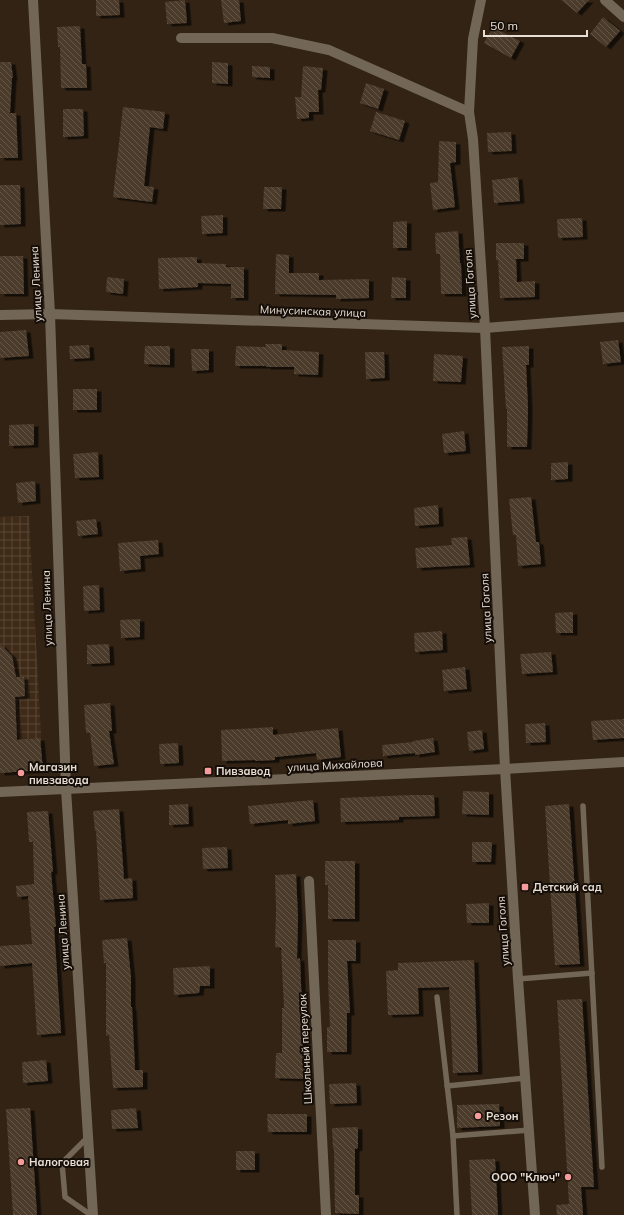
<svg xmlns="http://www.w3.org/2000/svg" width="624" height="1215" viewBox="0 0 624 1215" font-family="Mulish,sans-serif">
  <defs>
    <pattern id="industrial-grid" width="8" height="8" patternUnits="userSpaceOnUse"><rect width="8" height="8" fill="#3e2a16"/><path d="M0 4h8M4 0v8" fill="none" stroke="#5a4837"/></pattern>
    <pattern id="building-back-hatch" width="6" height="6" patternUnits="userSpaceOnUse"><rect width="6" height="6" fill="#4b3a2b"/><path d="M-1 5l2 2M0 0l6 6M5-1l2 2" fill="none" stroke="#655649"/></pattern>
    <filter id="shadow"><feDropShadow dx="4.5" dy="2.5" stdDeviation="0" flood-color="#0009"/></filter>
  </defs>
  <rect width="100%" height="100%" fill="#322314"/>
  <path fill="url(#industrial-grid)" d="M29 516 43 770 0 773V517Z"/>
  <g fill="url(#building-back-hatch)" filter="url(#shadow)">
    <path d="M96 0H119L120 15 96 16Z"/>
    <path d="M185 0 187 23 167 24 165 2Z"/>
    <path d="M221 0H239L241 21 224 23Z"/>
    <path d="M561 0H589L577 13Z"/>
    <path d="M603 17 620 31 606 47 590 34Z"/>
    <path d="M80 26 82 64H86L87 88H61L60 47H58L57 27Z"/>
    <path d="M493 27 520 41 511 58 484 43Z"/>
    <path d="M0 62H11L13 78H12L10 113H16L18 158H0Z"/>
    <path d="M212 62 228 63V84L212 83Z"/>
    <path d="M252 66 270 67V78L252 77Z"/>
    <path d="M303 66 323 68 321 90H318L319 112H309V118L297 119 295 97H301Z"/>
    <path d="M366 83 384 89 378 109 360 103Z"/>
    <path d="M123 107 165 112 163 129 150 127 144 186 154 187 152 202 113 197Z"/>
    <path d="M63 109H83L84 136 63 137Z"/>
    <path d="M376 112 405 121 399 140 370 131Z"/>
    <path d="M511 132 512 151 488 152 487 133Z"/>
    <path d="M439 141 456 142V162L450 163 455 207 433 210 430 183 438 182Z"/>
    <path d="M518 177 520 201 494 203 492 180Z"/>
    <path d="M0 185H20L21 224 0 225Z"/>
    <path d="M264 187H282L281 209H263Z"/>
    <path d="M223 215V233L202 234 201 216Z"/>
    <path d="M582 218 583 237 558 238 557 219Z"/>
    <path d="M407 221V248H393V222Z"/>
    <path d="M458 231 460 263H461L462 294H441L440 254H436L435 233Z"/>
    <path d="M496 243H524V259H516L517 282 535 281V297L500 298 498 260H496Z"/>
    <path d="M276 254 289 255V273H319V280L369 279V298L336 299V295L275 294Z"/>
    <path d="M0 256H23L24 294H0Z"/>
    <path d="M197 257V263L226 264V267H244V298H231V284L198 283V287L159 289 158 258Z"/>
    <path d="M107 277 124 279 123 294 106 292Z"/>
    <path d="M392 277 406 278V298H391Z"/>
    <path d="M26 330 29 356 0 358V332Z"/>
    <path d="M618 340 621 362 603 364 600 342Z"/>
    <path d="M265 344H282V350L319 352 318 375 294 374V367H266V366H235L236 346 266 347Z"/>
    <path d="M89 345 90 358 70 359 69 346Z"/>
    <path d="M145 346H170V365L144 364Z"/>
    <path d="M529 346V365H526L528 408 527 447H507V409H506L502 347Z"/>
    <path d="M191 349H209V370L192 371Z"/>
    <path d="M365 352H384L385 378 366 379Z"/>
    <path d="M434 354 463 356 461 382 433 381Z"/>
    <rect x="73" y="389" width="24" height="21"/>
    <path d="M34 424V445L9 446V425Z"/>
    <path d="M464 431 466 451 444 453 442 434Z"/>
    <path d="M98 452 99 477 75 478 73 454Z"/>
    <path d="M568 462V479L551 480V463Z"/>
    <path d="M35 481 36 501 18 503 16 483Z"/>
    <path d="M531 497 536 542H539L541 564 518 566 516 535H513L509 499Z"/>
    <path d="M438 505 439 524 415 526 414 508Z"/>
    <path d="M96 519 98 534 78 536 76 521Z"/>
    <path d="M467 537 470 565 417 568 415 548 452 545 451 538Z"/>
    <path d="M158 540 159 554 140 556 141 569 120 571 118 543Z"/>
    <path d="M99 585 100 610 84 611 83 586Z"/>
    <path d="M573 612V633H556L555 613Z"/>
    <path d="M140 619V637L121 638 120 620Z"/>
    <path d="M442 631 443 650 415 652 414 633Z"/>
    <path d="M0 644 12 656 16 677H24L25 696 15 697 17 740 40 738 43 770 0 773Z"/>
    <path d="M109 644 110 663 87 664V645Z"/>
    <path d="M551 652 553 672 522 674 520 654Z"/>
    <path d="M465 667 467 689 444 691 442 670Z"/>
    <path d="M110 703 112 731H109L114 764 94 766 90 733H86L84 705Z"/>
    <path d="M624 719V738L593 740 591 721Z"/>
    <path d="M545 723 546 742 526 743 525 724Z"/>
    <path d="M273 727V735L338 728 341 757 317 760 316 753 275 757V760L255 761V760L222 761 221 730Z"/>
    <path d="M482 730 484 749 469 751 467 732Z"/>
    <path d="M433 738 435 752 415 755V753L383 756 382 745 413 742V741Z"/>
    <path d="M178 743 179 763 160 764 159 744Z"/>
    <path d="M463 791 489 792V815L462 814Z"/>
    <path d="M411 795H434L435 816 399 817V820L341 822 340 798Z"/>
    <path d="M313 800 315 821 288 824V820L250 824 248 806Z"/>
    <path d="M188 804 189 824 169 825V805Z"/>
    <path d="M569 804 580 964 555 965 545 806Z"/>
    <path d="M119 809 124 879 132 878 133 898 100 900 96 831H95L93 811Z"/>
    <path d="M48 811 53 872H51L56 927H54L61 1033 37 1035 32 963 0 966V946L32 944 28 896 17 897 16 886 34 884 33 842H29L27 812Z"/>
    <path d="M472 842H492L491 862H472Z"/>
    <path d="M227 847 228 868 203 869 202 848Z"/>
    <path d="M325 861H355V919H328V885H325Z"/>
    <path d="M296 874 298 918 297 959 300 958 302 1008H303V1054H305V1079L275 1078 276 1053H282V1008H284L281 948 275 947 276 908 275 875Z"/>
    <path d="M489 903V923H467L466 904Z"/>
    <path d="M127 938 131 977V1007H132L135 1070H143V1087L113 1088 109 1035 106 1036V963H104L102 940Z"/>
    <path d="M328 940H356V961H347L350 1013H347V1052H327V1027H330L328 979Z"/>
    <path d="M474 960 478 1072 453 1073 449 987 418 988 419 1014 388 1015 386 971 398 970V963Z"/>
    <path d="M210 966V986H200L199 993 174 995 173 968Z"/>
    <path d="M582 999 594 1187H581L583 1215H557L556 1205 569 1204 557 1000Z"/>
    <path d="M46 1060 48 1081 23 1083 22 1062Z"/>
    <path d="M356 1083 357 1103 330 1104 329 1084Z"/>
    <path d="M499 1104 500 1126 457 1128V1105Z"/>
    <path d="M30 1108 37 1215H13L6 1109Z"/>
    <path d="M136 1108 138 1128 112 1129 111 1110Z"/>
    <path d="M267 1114H307V1132H268Z"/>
    <path d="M358 1127V1148L355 1149V1195H359V1214L335 1213 334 1149H333L332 1128Z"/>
    <rect x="236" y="1151" width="19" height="19"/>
    <path d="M495 1159 498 1215H472L469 1160Z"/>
  </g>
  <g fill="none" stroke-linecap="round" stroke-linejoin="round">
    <g stroke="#726657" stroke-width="5.5">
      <path d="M583 806 602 1167"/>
      <path d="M518 979 592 973"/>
      <path d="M437 997 453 1136 457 1215"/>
      <path d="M447 1086 526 1078"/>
      <path d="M453 1136 530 1130"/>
      <path d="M88 1137 62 1163 65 1197 91 1215"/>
    </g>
    <g stroke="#726657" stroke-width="10">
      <path d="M33 0 50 314 66 789 93 1215"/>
      <path d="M481 0 473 39 469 112 473 139 485 328 505 769 518 979 535 1215"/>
      <path d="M605 0 624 17"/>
      <path d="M181 38H272L329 50 469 112"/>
      <path d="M0 315 50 314 485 328 624 317"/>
      <path d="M0 792 505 769 624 762"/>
      <path d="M309 881 326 1215"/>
    </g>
  </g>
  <g fill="#f59b9b" stroke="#150e08" stroke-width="1.5">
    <rect x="204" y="767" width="8" height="8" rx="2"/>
    <circle cx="21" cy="773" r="4"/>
    <rect x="521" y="883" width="8" height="8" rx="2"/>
    <circle cx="478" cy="1116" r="4"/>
    <circle cx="21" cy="1162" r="4"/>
    <circle cx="568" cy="1177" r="4"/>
  </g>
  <g text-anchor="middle" stroke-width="4" stroke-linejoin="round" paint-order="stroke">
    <g font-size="11" fill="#e8ded4" stroke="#150e08">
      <text transform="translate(36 284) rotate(-93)" y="4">улица Ленина</text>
      <text transform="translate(470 284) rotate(-94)" y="4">улица Гоголя</text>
      <text transform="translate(313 311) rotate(2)" y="4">Минусинская улица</text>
      <text transform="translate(47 608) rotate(-92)" y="4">улица Ленина</text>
      <text transform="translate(486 608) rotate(-93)" y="4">улица Гоголя</text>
      <text transform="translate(335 765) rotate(-3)" y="4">улица Михайлова</text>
      <text transform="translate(503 931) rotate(-94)" y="4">улица Гоголя</text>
      <text transform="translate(63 932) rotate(-94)" y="4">улица Ленина</text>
      <text transform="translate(305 1049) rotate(-93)" y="4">Школьный переулок</text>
    </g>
    <g font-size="11" font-weight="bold" fill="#e8ded4" stroke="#150e08" text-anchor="start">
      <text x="29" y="771">Магазин<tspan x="29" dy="13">пивзавода</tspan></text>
      <text x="216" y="775">Пивзавод</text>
      <text x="533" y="891">Детский сад</text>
      <text x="486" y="1120">Резон</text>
      <text x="29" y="1166">Налоговая</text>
      <text x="560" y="1181" text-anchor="end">ООО "Ключ"</text>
    </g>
  </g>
  <path d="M484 30v6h103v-6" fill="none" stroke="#e8ded4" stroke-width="2"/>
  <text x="490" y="30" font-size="12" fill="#e8ded4" stroke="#150e08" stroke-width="3" paint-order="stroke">50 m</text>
</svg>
